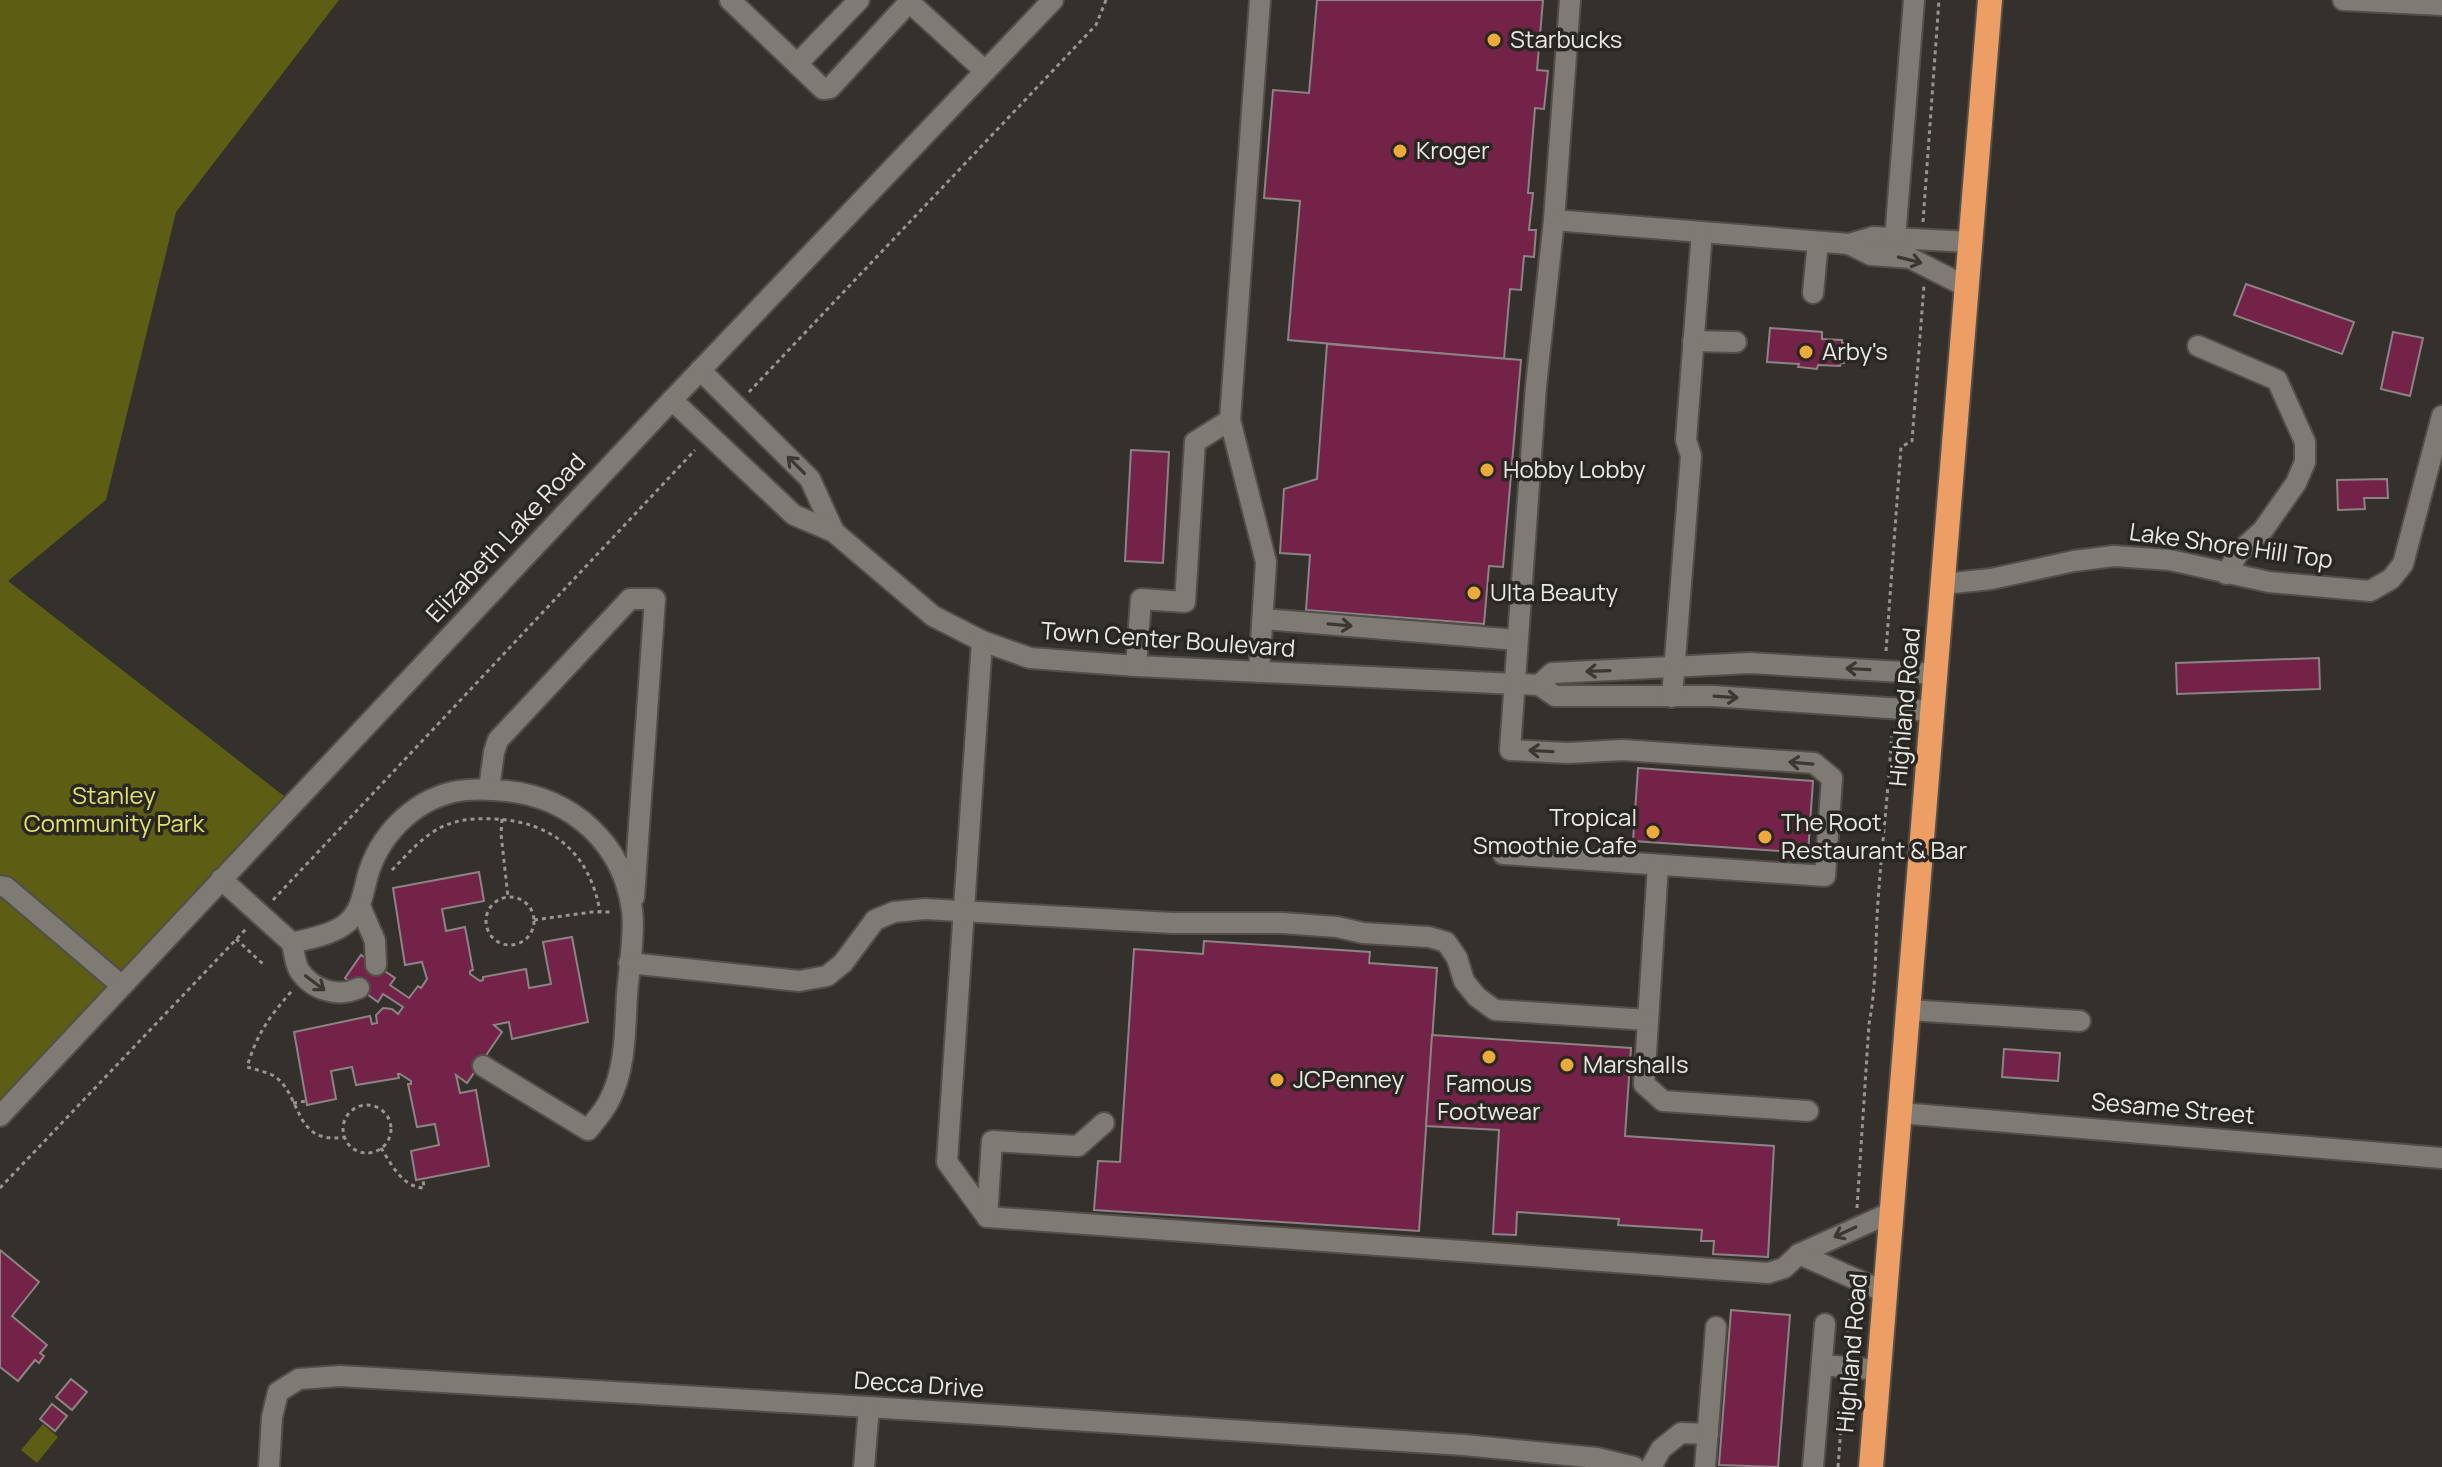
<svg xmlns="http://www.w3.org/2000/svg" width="2442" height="1467" viewBox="0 0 2442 1467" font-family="Manrope,sans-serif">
  <rect width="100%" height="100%" fill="#34312c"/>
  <g fill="#5d5d14">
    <path d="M0 0H339L176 212 106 500 8 581 284 796 0 1101Z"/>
    <path d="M43 1424 58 1437 37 1463 21 1450Z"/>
  </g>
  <g fill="#732347" stroke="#8b8385" stroke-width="2">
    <path d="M1317 0H1543L1537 70 1548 71 1544 109 1535 108 1528 193H1533L1529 230H1536L1534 257 1524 256 1521 290 1510 289 1504 359 1288 340 1300 201 1264 198 1273 90 1309 93Z"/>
    <path d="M2246 284 2354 322 2342 354 2234 315Z"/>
    <path d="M1770 328 1822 332V339L1842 340V343H1845L1844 363H1841L1840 366 1818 365 1817 369 1798 367 1799 364 1767 362Z"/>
    <path d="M2393 332 2423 338 2410 396 2381 389Z"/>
    <path d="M1327 344 1521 360 1503 567 1489 566 1484 624 1306 610 1310 555 1280 553 1284 489 1317 479Z"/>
    <path d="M1131 450 1169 452 1163 563 1125 561Z"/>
    <path d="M2387 479 2388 498H2364L2365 509 2338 510 2337 480Z"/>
    <path d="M2319 658 2320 689 2177 694 2176 663Z"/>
    <path d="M1638 768 1813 781 1808 853 1633 841Z"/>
    <path d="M479 872 484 901 442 909 446 931 465 927 473 970 470 971V974L480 981 483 980V977L526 969 529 988 551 984 543 942 572 937 588 1022 512 1039 509 1022 494 1025 502 1032 467 1083 456 1075 460 1093 476 1090 489 1166 416 1180 411 1151 439 1145 435 1124 417 1127 408 1084H411V1081L400 1074H398L399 1078 356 1085 352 1067 331 1071 336 1099 307 1105 294 1032 370 1016 372 1024 377 1023 376 1015 383 1008 392 1009 398 1014 403 1007 383 994 378 1002 345 978 361 955 395 978 390 985 409 998 418 986 421 988 427 979 422 962 405 965 393 888Z"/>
    <path d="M1204 941 1370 952 1369 963 1437 968 1419 1231 1094 1210 1098 1161 1120 1162 1134 949 1203 954Z"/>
    <path d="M1432 1035 1631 1048 1625 1136 1774 1146 1768 1257 1713 1254 1714 1241H1701L1702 1230 1618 1225 1619 1219 1517 1212 1516 1235 1493 1234 1499 1130 1426 1126Z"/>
    <path d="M2004 1049 2060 1053 2058 1081 2002 1077Z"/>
    <path d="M0 1250 39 1282 12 1316 47 1345 40 1353 44 1356 39 1363 35 1360 18 1381 0 1367Z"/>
    <path d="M1731 1310 1790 1315 1778 1467 1719 1465Z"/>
    <path d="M71 1379 87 1392 72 1410 56 1397Z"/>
    <path d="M52 1404 67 1416 55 1431 40 1419Z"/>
  </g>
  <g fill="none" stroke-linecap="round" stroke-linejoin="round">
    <g stroke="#524f4a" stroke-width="24">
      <g id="minor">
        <path d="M730 0 797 64"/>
        <path d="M859 0 797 64 823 89 830 88 911 0"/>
        <path d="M907 0 985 71"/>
        <path d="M1570 0 1554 220 1849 244 1873 237 1971 242"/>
        <path d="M2343 0 2442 5"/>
        <path d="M1895 239 1914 0"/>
        <path d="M1849 244 1871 255 1910 258 1967 287"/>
        <path d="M1813 293 1818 242"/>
        <path d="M1693 341 1736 342"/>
        <path d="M2198 346 2277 380 2305 442V462L2296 483 2263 530 2239 552 2226 574"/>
        <path d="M700 370 810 479 834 532"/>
        <path d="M672 400 794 515 834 532 933 616 982 641 1030 658 1136 666 1539 685 1555 696H1712L1932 711"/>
        <path d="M1943 584 1991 579 2074 561 2114 556 2170 560 2269 582 2370 591 2391 579 2403 564 2442 416"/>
        <path d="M1263 619 1517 640"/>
        <path d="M982 641 947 1162 987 1217 1768 1273 1784 1268 1799 1254 1892 1212"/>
        <path d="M1136 666 1141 599 1185 602 1195 442 1230 420"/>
        <path d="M1259 672 1266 562 1230 420 1260 0"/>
        <path d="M1539 685 1552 673 1750 663 1936 674"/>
        <path d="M1672 697 1691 456 1686 440 1702 232"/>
        <path d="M489 789 494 752 498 740 630 599H655L634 897"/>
        <path d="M1503 854 1825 876 1832 778 1814 763 1623 750 1568 753 1510 750 1536 386 1554 220"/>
        <path d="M1658 865 1644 1084 1663 1101 1808 1111"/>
        <path d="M221 879 292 943C311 938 333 935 348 922 361 910 363 894 367 878 378 837 411 802 453 792 471 788 488 789 507 791 572 798 623 843 632 910 635 935 629 969 627 994 625 1029 626 1069 609 1101 604 1111 595 1121 588 1130L483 1066"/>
        <path d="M0 886 6 887 121 985"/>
        <path d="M360 906 375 941 376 965"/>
        <path d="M292 943C294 951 295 963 299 970 312 990 338 998 359 988"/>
        <path d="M629 963 799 981 827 976 843 963 875 920 894 912 925 909 1172 923H1282L1337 927 1363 933 1429 937 1446 942 1457 958 1464 981 1477 997 1495 1010 1648 1020"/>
        <path d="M1908 1010 2080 1021"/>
        <path d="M1900 1113 2442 1158"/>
        <path d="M0 1116 672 400 1053 0"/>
        <path d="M987 1217 992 1141 1078 1146 1104 1123"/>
        <path d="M1799 1254 1885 1292"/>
        <path d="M1822 1365 1879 1370"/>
        <path d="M269 1467 272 1417 278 1392 299 1379 340 1376 869 1407 1464 1445 1597 1458 1634 1467"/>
        <path d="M864 1467 869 1407"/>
        <path d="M1651 1467 1661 1449 1681 1433 1708 1434"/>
        <path d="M1705 1467 1716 1327"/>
        <path d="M1813 1467 1825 1324"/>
      </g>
    </g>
    <g stroke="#524f4a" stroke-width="28">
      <path id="highway" d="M1871 1467 1990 0"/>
    </g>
    <g stroke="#989591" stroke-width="3" stroke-dasharray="4 4" stroke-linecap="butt">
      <path d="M1923 222 1939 0"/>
      <path d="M749 392 1096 25 1106 0"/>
      <path d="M1886 651 1901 447 1912 441 1924 285"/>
      <path d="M502 819 501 834 508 897"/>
      <path d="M392 870C408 854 423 835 444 826 460 819 476 818 493 819 552 821 590 853 600 912"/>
      <circle cx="510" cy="921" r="24"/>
      <path d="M273 900 695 450"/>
      <path d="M534 920 592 912H613"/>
      <path d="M236 939 263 964"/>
      <path d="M291 992C269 1017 257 1034 247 1067 257 1070 269 1072 277 1078 302 1099 295 1145 344 1137"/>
      <path d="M293 1103 307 1101"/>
      <circle cx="367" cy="1129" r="24"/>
      <path d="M381 1148C392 1165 402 1187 424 1188L423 1179"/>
      <path d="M0 1188 246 929"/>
      <path d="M1857 1208 1869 1024C1877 983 1875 942 1878 901 1882 844 1889 786 1892 729"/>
      <path d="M1847 1348 1850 1299"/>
      <path d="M1838 1467 1844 1387"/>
    </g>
    <use href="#minor" stroke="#7e7a74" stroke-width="20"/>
    <use href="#highway" stroke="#ec9e64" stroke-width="24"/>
  </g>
  <defs><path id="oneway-shaft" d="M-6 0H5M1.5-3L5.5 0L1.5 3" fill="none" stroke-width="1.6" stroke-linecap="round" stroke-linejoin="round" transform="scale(2)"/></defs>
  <g stroke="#3b3832">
    <use href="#oneway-shaft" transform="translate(1910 260) rotate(14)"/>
    <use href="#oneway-shaft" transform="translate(796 465) rotate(-135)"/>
    <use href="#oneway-shaft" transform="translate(1340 625) rotate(5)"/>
    <use href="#oneway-shaft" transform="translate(1858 669) rotate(-177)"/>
    <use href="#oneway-shaft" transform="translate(1598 671) rotate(178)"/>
    <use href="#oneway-shaft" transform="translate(1726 697) rotate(4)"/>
    <use href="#oneway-shaft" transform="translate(1541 751) rotate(-177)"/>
    <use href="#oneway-shaft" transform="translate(1801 763) rotate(-175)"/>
    <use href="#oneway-shaft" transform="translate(315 983) rotate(37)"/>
    <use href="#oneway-shaft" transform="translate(1845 1232) rotate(155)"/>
  </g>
  <g fill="#ebaa39" stroke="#2a2722" stroke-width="3">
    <circle cx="1494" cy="40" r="8"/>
    <circle cx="1400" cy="151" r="8"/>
    <circle cx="1806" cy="352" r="8"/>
    <circle cx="1487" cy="470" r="8"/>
    <circle cx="1474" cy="593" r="8"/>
    <circle cx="1653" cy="832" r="8"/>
    <circle cx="1765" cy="837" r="8"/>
    <circle cx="1489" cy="1057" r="8"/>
    <circle cx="1567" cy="1065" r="8"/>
    <circle cx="1277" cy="1080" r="8"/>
  </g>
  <g text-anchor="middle" stroke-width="7" stroke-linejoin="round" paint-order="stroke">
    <g font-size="24" fill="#eae8e4" stroke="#2a2722" text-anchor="start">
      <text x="1510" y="48">Starbucks</text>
      <text x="1416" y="159">Kroger</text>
      <text x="1822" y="360">Arby's</text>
      <text x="1503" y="478">Hobby Lobby</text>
      <text x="1490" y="601">Ulta Beauty</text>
      <text x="1637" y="826" text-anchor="end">Tropical<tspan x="1637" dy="28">Smoothie Cafe</tspan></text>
      <text x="1781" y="831">The Root<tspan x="1781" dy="28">Restaurant &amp; Bar</tspan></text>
      <text x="1583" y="1073">Marshalls</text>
      <text x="1293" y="1088">JCPenney</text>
      <text x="1489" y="1092" text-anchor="middle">Famous<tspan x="1489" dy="28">Footwear</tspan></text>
    </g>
    <g font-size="24" fill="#eae8e4" stroke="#2a2722">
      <text transform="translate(506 538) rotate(-47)" y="8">Elizabeth Lake Road</text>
      <text transform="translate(2231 546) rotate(8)" y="8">Lake Shore Hill Top</text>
      <text transform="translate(1168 640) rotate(4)" y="8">Town Center Boulevard</text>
      <text transform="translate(1905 707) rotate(-85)" y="8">Highland Road</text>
      <text transform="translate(2173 1109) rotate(5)" y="8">Sesame Street</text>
      <text transform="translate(1852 1353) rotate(-85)" y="8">Highland Road</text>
      <text transform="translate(919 1385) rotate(4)" y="8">Decca Drive</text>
    </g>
    <g font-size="24" fill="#e1e365" stroke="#2a2722">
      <text x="114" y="804">Stanley<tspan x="114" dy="28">Community Park</tspan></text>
    </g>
  </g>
</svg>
